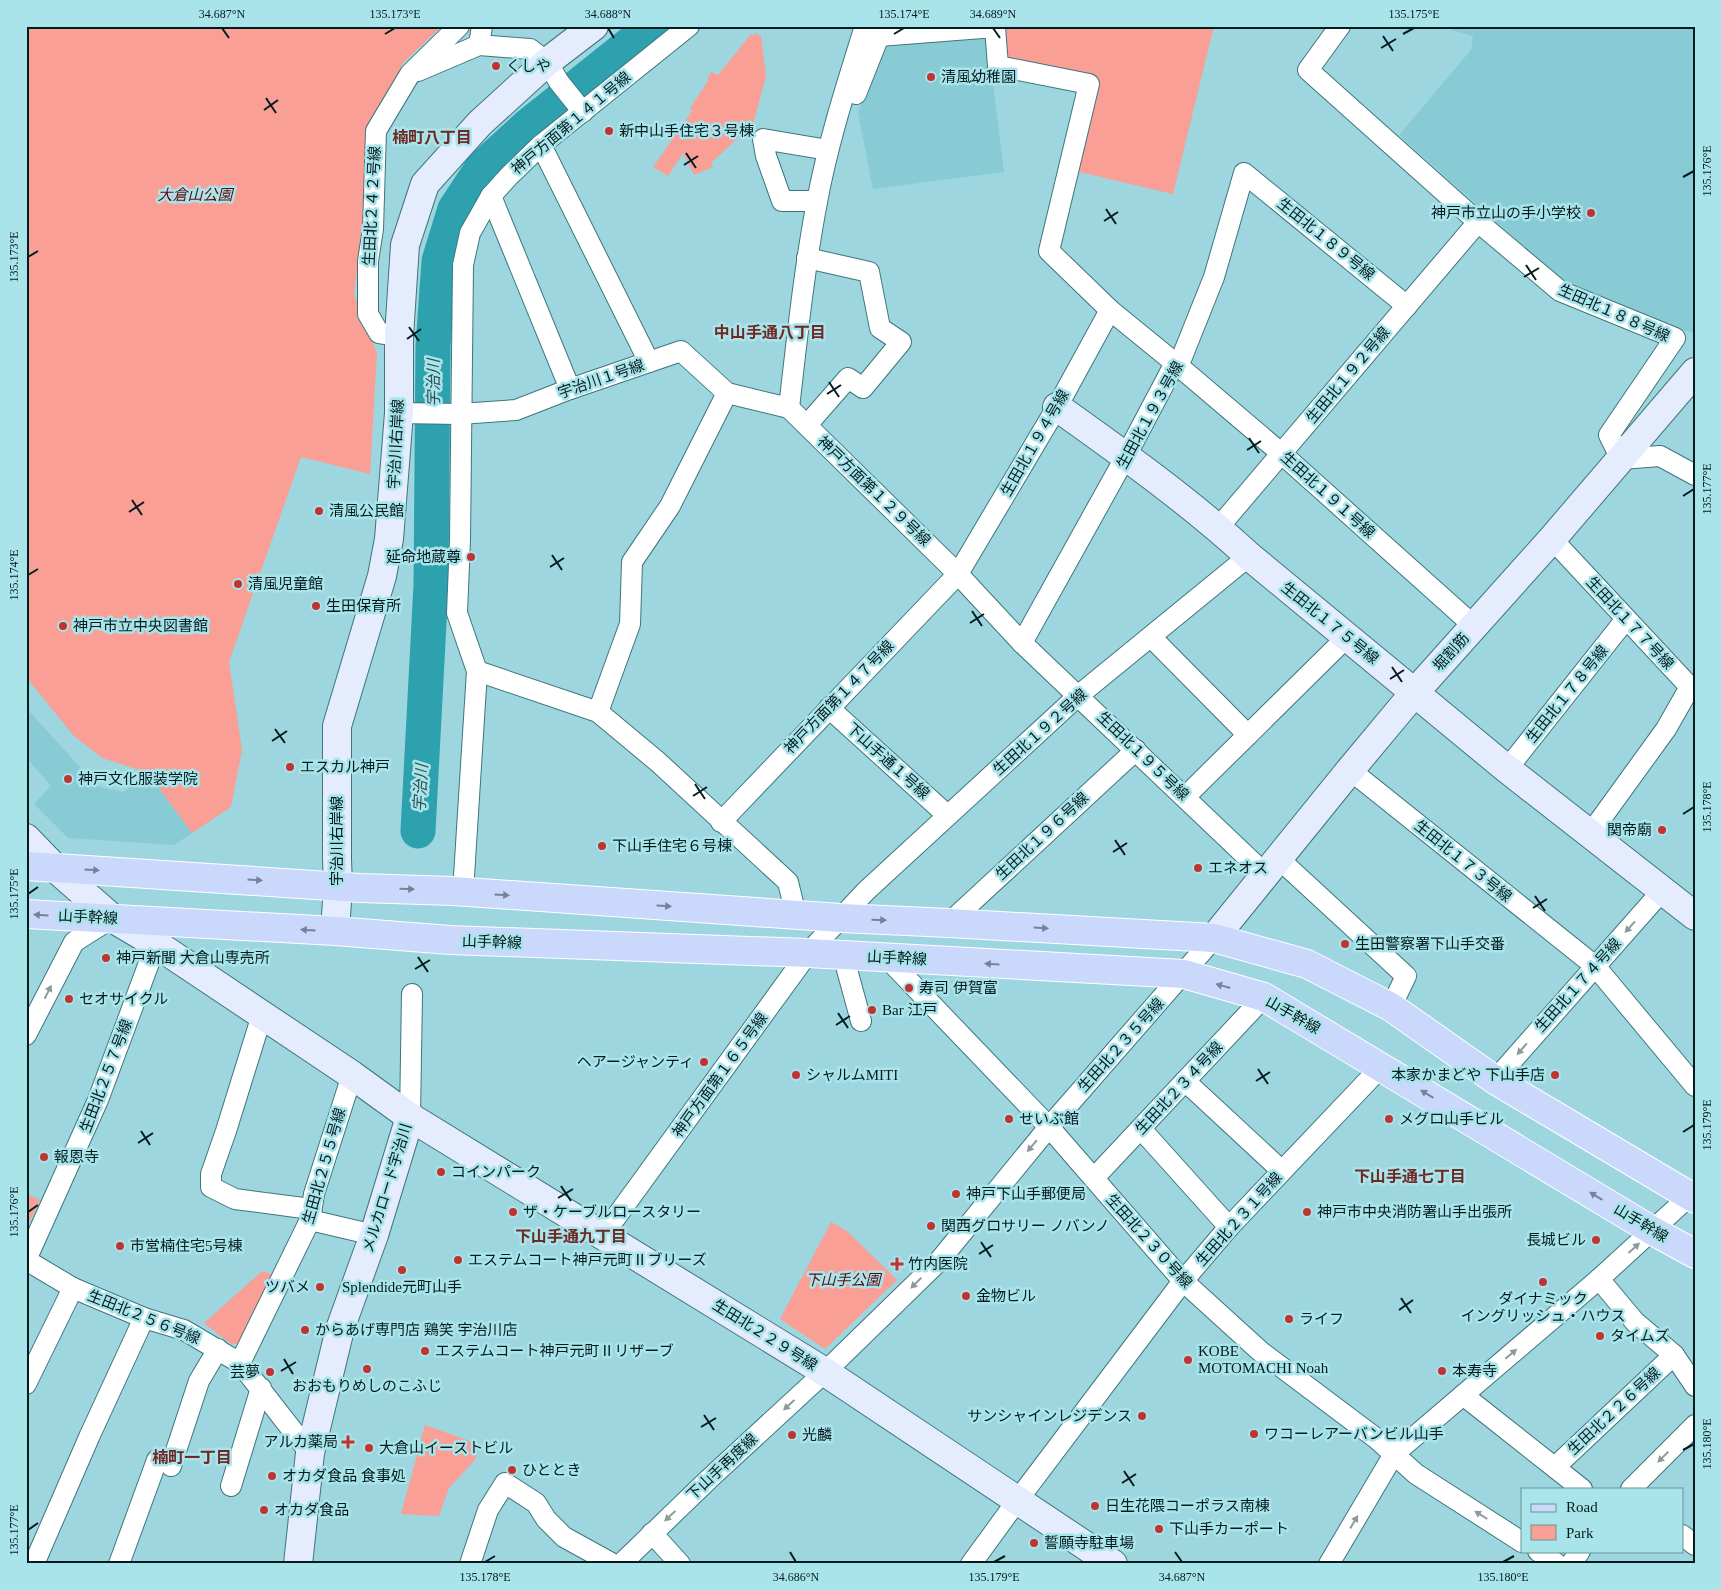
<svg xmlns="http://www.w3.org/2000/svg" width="1721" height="1590" viewBox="0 0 1721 1590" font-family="'Times New Roman','Noto Sans JP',serif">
  <rect width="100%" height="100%" fill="#9dd6de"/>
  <g fill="#88cbd4">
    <path d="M1453 26H1695V334L1574 292 1399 135 1471 50 1473 36 1452 30Z"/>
    <path d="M987 34 1004 172 873 189 858 113 883 42Z"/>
    <path d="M28 710 97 786 123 792 148 773 192 833 174 845 68 838 34 804 51 786 26 757V711Z"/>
  </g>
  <g fill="#f99f96">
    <path d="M26 26H442L403 63 369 129 362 233 354 294 377 353 370 474 301 457 229 662 242 750 231 807 192 833 148 773 102 758 73 735 26 677Z"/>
    <path d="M1001 26H1214L1173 194 1075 171 1096 79 1004 61Z"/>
    <path d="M755 33 761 36 766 76 753 124 711 163 713 167 694 175 683 153 668 176 653 167 692 111 690 108 708 81V77L711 72 718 75 751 34 754 36Z"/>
    <path d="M26 1194 40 1200 26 1229Z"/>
    <path d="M831 1222 847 1231 897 1280 825 1349 780 1319Z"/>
    <path d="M262 1271 277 1276 243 1344H231L204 1323Z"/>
    <path d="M425 1425 480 1445 475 1460 449 1488 439 1516 401 1514Z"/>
  </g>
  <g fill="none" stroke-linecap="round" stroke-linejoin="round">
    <path stroke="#2da1ae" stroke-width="35" d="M418 831 431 585 433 346 439 261 455 209 482 168 528 126 653 26"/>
    <g stroke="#3e767d" stroke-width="22">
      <g id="street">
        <path d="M1340 26 1308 70 1478 222 1560 291 1675 338 1609 435 1621 459 1660 456 1695 475"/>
        <path d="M879 36 995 27 998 66 1089 84 1049 251 1110 310 1175 363 1282 454 1474 626"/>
        <path d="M479 45 482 26"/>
        <path d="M418 71 479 45 530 49 547 62 559 82 583 112"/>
        <path d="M856 94 879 36 887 28"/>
        <path d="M541 145 649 362"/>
        <path d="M491 196 570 389"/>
        <path d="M817 201H782L766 156 763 139 828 150"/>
        <path d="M399 336 379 333 368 314V261L373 229 376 131 410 74 459 26"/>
        <path d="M789 408 958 574 1022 643 1265 874"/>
        <path d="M789 408C797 339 804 270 817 202 828 142 847 84 865 26"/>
        <path d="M399 413 460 414 516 410 570 389 681 351 727 393 789 408"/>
        <path d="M807 425 848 378 863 388 901 342 880 328 869 272 807 258"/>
        <path d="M1218 528 1478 222"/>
        <path d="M1552 539 1690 687 1666 729 1590 834"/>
        <path d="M1151 637 1248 735"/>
        <path d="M1022 643 1126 456 1175 363 1182 357 1214 277 1244 173 1407 306"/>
        <path d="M477 671 598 712 658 762 788 882 796 915"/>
        <path d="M829 708 947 815"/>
        <path d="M598 712 630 624 632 562 670 506 727 393"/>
        <path d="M1507 769 1626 619"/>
        <path d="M1350 770 1595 966 1695 1086"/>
        <path d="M1185 797 1347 637"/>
        <path d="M721 822 958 574 1057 407 1110 310"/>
        <path d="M1278 858 1406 976 1391 1007"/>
        <path d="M463 892 477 671 457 613 460 540 463 265 470 233 491 196 509 176 541 145 689 26"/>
        <path d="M949 923 1136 750"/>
        <path d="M156 944 98 1100 26 1260 73 1288 144 1318 184 1330 240 1363 310 1453"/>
        <path d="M843 955 861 1021"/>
        <path d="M887 958 1049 1127 1183 1281 1260 1351 1377 1439 1416 1474 1522 1542"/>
        <path d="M262 1015 226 1131 211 1174V1187L235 1199 311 1209"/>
        <path d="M26 1035 74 942 112 918"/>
        <path d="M1495 1080 1662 891"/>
        <path d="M1185 1081 1282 1171"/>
        <path d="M410 1117 412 994"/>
        <path d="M1141 1129 1229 1227"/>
        <path d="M1094 1178 1264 997"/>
        <path d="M310 1220 374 1235"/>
        <path d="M603 1235 808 953 866 891 1079 695 1249 556"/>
        <path d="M1599 1279 1635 1322 1674 1355 1695 1386"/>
        <path d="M240 1363 310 1220 314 1194 352 1075"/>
        <path d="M26 1384 73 1288"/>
        <path d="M1463 1395 1582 1489"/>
        <path d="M171 1466 199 1381 218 1349"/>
        <path d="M1555 1467 1674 1355"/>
        <path d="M231 1486 261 1388"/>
        <path d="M1631 1489 1695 1425"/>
        <path d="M652 1533 680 1564"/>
        <path d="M1682 1535 1695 1545"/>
        <path d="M1538 1551 1557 1564"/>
        <path d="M34 1564 90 1435 144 1318"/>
        <path d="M119 1564 157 1460"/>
        <path d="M470 1564 488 1510 505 1483 536 1503 546 1519 564 1537 613 1564"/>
        <path d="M621 1564 709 1479 825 1372 939 1261 1049 1127 1214 938"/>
        <path d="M971 1564 1017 1501 1183 1281 1229 1227 1381 1067"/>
        <path d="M1329 1564 1394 1454 1599 1279 1695 1191"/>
        <path d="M1571 1564 1580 1551"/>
      </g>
    </g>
    <g stroke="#3e767d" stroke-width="30">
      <g id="secondary">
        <path d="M1057 407C1123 454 1189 501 1249 556L1507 769 1695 916"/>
        <path d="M26 838 55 868 112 918 156 944 352 1075 410 1117 825 1372 1113 1564"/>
        <path d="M335 931 338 886 337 859V726L382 576 389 539 399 413V336L405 245 425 184 480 123 547 62 594 26"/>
        <path d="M1214 938 1350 770 1415 692 1552 539 1695 372"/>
        <path d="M298 1564 310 1453 340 1329 374 1235 410 1117"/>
      </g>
    </g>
    <g stroke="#fff" stroke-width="30">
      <g id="primary">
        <path d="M26 866 360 888 453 891 841 918 949 923 1214 938 1307 964 1391 1007 1495 1080 1695 1199"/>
        <path d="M26 914 335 931 450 940 808 953 1184 974 1264 997 1653 1231 1695 1254"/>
      </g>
    </g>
    <use href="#street" stroke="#fff" stroke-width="20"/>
    <use href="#secondary" stroke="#e4ecfd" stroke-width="28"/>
    <use href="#primary" stroke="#cad9fb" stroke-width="28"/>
  </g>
  <defs><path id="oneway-solid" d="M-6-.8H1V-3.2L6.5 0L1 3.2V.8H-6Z" transform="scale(1.25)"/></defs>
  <g fill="#718498">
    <use href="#oneway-solid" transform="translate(92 870) rotate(4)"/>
    <use href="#oneway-solid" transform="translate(255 880) rotate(4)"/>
    <use href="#oneway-solid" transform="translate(407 889) rotate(2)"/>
    <use href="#oneway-solid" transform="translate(502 895) rotate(4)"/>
    <use href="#oneway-solid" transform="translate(664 906) rotate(4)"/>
    <use href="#oneway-solid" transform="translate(41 915) rotate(-177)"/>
    <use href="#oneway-solid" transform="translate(879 920) rotate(2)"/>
    <use href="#oneway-solid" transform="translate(1041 928) rotate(3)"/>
    <use href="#oneway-solid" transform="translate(308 930) rotate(-177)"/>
    <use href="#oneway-solid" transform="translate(992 964) rotate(-177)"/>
    <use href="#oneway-solid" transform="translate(1223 986) rotate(-164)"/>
    <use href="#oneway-solid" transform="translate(1427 1094) rotate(-149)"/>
    <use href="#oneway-solid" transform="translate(1596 1196) rotate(-149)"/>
  </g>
  <g fill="#8e999a">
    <use href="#oneway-solid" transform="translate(1630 927) rotate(132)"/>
    <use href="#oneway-solid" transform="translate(48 992) rotate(-63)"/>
    <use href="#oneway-solid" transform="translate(1522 1049) rotate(131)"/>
    <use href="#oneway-solid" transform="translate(1032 1146) rotate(130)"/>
    <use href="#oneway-solid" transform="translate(1634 1248) rotate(-42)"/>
    <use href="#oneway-solid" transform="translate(916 1283) rotate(135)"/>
    <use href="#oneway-solid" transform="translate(1511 1354) rotate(-40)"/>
    <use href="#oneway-solid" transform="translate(789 1405) rotate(137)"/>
    <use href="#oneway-solid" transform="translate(1663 1457) rotate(135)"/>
    <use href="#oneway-solid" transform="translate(1481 1515) rotate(-148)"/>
    <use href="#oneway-solid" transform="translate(670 1516) rotate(137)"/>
    <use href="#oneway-solid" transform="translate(1354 1522) rotate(-59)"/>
  </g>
  <path fill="none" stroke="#051c1f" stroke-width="2" d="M222 28 229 38M608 28 614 38M993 28 1000 38M385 34 395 28M894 34 904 28M1403 34 1414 28M1383 36 1393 51M1381 48 1396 39M266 98 276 113M264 110 278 100M686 153 696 168M684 165 698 156M1683 177 1694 171M1106 209 1116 224M1104 221 1118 212M28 257 38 251M1526 265 1536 280M1524 277 1539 268M409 327 419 341M407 339 421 329M829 382 839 397M827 394 841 385M1249 438 1259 453M1247 450 1261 441M1683 496 1694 489M132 500 142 515M129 512 144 502M552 555 562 570M550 567 564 558M28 575 38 569M972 611 982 626M970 623 984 614M1392 667 1402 682M1390 679 1404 670M275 729 285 743M272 741 287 731M695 784 705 799M693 796 707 787M1683 814 1694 807M1115 840 1125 855M1113 852 1127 843M28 894 38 887M1535 896 1545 911M1533 908 1547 899M418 957 428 972M415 969 430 960M838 1013 848 1028M836 1025 850 1016M1258 1069 1268 1084M1256 1081 1270 1072M141 1131 150 1145M1683 1132 1694 1125M138 1143 153 1133M561 1186 571 1201M558 1198 573 1189M28 1212 38 1205M981 1242 991 1257M979 1254 993 1245M1401 1298 1411 1313M1399 1310 1413 1300M284 1359 293 1374M281 1371 296 1362M704 1415 714 1430M701 1427 716 1418M1683 1450 1694 1444M1124 1471 1134 1486M1122 1483 1136 1474M28 1530 38 1523M790 1552 796 1562M1175 1552 1182 1562M485 1562 495 1556M994 1562 1005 1556M1503 1562 1514 1556"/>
  <g fill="#c13331" stroke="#aae4eb" stroke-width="2">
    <circle cx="496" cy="66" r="5"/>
    <circle cx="931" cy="77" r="5"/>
    <circle cx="609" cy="131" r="5"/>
    <circle cx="1591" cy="213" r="5"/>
    <circle cx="319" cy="511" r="5"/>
    <circle cx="471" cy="557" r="5"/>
    <circle cx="238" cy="584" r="5"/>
    <circle cx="316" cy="606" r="5"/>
    <circle cx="63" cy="626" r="5"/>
    <circle cx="290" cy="767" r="5"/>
    <circle cx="68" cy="779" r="5"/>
    <circle cx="1662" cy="830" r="5"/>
    <circle cx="602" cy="846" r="5"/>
    <circle cx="1198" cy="868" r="5"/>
    <circle cx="1345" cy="944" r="5"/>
    <circle cx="106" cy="958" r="5"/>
    <circle cx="909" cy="988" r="5"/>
    <circle cx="69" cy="999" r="5"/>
    <circle cx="872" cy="1010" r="5"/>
    <circle cx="704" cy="1062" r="5"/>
    <circle cx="796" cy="1075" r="5"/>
    <circle cx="1555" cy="1075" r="5"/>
    <circle cx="1009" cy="1119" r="5"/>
    <circle cx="1389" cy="1119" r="5"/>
    <circle cx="44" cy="1157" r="5"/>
    <circle cx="441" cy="1172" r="5"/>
    <circle cx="956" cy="1194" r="5"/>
    <circle cx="513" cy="1212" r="5"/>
    <circle cx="1307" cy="1212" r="5"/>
    <circle cx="931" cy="1226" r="5"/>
    <circle cx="1596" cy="1240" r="5"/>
    <circle cx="120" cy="1246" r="5"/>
    <circle cx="458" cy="1260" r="5"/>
    <path d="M894.5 1256.5h5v5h5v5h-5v5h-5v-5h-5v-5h5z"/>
    <circle cx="402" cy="1270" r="5"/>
    <circle cx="1543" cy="1282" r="5"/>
    <circle cx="320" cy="1287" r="5"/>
    <circle cx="966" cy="1296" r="5"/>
    <circle cx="1289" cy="1319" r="5"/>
    <circle cx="305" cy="1330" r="5"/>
    <circle cx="1600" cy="1336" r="5"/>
    <circle cx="425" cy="1351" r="5"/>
    <circle cx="1188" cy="1360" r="5"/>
    <circle cx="367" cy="1369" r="5"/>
    <circle cx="1442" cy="1371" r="5"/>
    <circle cx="270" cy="1372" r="5"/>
    <circle cx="1142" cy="1416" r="5"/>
    <circle cx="1254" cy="1434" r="5"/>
    <circle cx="792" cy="1435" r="5"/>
    <path d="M345.5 1434.5h5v5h5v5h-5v5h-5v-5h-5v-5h5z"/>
    <circle cx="369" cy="1448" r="5"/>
    <circle cx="512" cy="1470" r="5"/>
    <circle cx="272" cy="1476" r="5"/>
    <circle cx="1095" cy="1506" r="5"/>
    <circle cx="264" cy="1510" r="5"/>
    <circle cx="1159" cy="1529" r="5"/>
    <circle cx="1034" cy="1543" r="5"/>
  </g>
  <g text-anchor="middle" stroke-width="5" stroke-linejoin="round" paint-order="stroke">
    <g font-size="15" fill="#051c1f" stroke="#aae4eb" text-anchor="start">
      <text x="506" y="71">くしや</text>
      <text x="941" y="82">清風幼稚園</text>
      <text x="619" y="136">新中山手住宅３号棟</text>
      <text x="1581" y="218" text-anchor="end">神戸市立山の手小学校</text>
      <text x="329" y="516">清風公民館</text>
      <text x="461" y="562" text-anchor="end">延命地蔵尊</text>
      <text x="248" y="589">清風児童館</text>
      <text x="326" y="611">生田保育所</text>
      <text x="73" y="631">神戸市立中央図書館</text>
      <text x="300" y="772">エスカル神戸</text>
      <text x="78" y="784">神戸文化服装学院</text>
      <text x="1652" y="835" text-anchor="end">関帝廟</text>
      <text x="612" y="851">下山手住宅６号棟</text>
      <text x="1208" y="873">エネオス</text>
      <text x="1355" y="949">生田警察署下山手交番</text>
      <text x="116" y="963">神戸新聞 大倉山専売所</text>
      <text x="919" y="993">寿司 伊賀富</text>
      <text x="79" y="1004">セオサイクル</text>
      <text x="882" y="1015">Bar 江戸</text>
      <text x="694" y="1067" text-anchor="end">ヘアージャンティ</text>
      <text x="806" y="1080">シャルムMITI</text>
      <text x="1545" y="1080" text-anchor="end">本家かまどや 下山手店</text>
      <text x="1019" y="1124">せいぶ館</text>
      <text x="1399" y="1124">メグロ山手ビル</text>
      <text x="54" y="1162">報恩寺</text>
      <text x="451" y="1177">コインパーク</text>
      <text x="966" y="1199">神戸下山手郵便局</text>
      <text x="523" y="1217">ザ・ケーブルロースタリー</text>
      <text x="1317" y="1217">神戸市中央消防署山手出張所</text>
      <text x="941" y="1231">関西グロサリー ノバンノ</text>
      <text x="1586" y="1245" text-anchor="end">長城ビル</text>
      <text x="130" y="1251">市営楠住宅5号棟</text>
      <text x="468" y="1265">エステムコート神戸元町Ⅱブリーズ</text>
      <text x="908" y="1269">竹内医院</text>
      <text x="310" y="1292" text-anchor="end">ツバメ</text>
      <text x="402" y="1292" text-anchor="middle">Splendide元町山手</text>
      <text x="976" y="1301">金物ビル</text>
      <text x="1543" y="1304" text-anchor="middle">ダイナミック<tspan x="1543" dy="17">イングリッシュ・ハウス</tspan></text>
      <text x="1299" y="1324">ライフ</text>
      <text x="315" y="1335">からあげ専門店 鶏笑 宇治川店</text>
      <text x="1610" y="1341">タイムズ</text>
      <text x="435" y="1356">エステムコート神戸元町Ⅱリザーブ</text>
      <text x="1198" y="1356">KOBE<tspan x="1198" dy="17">MOTOMACHI Noah</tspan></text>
      <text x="1452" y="1376">本寿寺</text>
      <text x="260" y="1377" text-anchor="end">芸夢</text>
      <text x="367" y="1391" text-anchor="middle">おおもりめしのこふじ</text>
      <text x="1132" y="1421" text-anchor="end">サンシャインレジデンス</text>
      <text x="1264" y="1439">ワコーレアーバンビル山手</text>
      <text x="802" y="1440">光麟</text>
      <text x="338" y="1447" text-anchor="end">アルカ薬局</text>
      <text x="379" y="1453">大倉山イーストビル</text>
      <text x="522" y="1475">ひととき</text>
      <text x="282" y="1481">オカダ食品 食事処</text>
      <text x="1105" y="1511">日生花隈コーポラス南棟</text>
      <text x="274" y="1515">オカダ食品</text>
      <text x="1169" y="1534">下山手カーポート</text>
      <text x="1044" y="1548">誓願寺駐車場</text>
    </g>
    <g font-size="15" fill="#051c1f" stroke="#aae4eb">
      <text transform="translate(571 123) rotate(-40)" y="5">神戸方面第１４１号線</text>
      <text transform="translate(372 206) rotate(-87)" y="5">生田北２４２号線</text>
      <text transform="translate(1326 239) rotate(39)" y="5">生田北１８９号線</text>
      <text transform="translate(1614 313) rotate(24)" y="5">生田北１８８号線</text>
      <text transform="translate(1348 375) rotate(-50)" y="5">生田北１９２号線</text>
      <text transform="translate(601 379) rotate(-19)" y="5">宇治川１号線</text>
      <text transform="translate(1150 415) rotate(-61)" y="5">生田北１９３号線</text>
      <text transform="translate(1035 443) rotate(-60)" y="5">生田北１９４号線</text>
      <text transform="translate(396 444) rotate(-87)" y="5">宇治川右岸線</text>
      <text transform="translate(874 491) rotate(44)" y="5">神戸方面第１２９号線</text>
      <text transform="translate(1328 495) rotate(42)" y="5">生田北１９１号線</text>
      <text transform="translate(1330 623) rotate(39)" y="5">生田北１７５号線</text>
      <text transform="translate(1630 623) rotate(47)" y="5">生田北１７７号線</text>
      <text transform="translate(1451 652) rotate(-48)" y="5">堀割筋</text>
      <text transform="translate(1567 694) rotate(-51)" y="5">生田北１７８号線</text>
      <text transform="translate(839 697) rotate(-46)" y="5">神戸方面第１４７号線</text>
      <text transform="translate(1040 732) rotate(-42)" y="5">生田北１９２号線</text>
      <text transform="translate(1143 756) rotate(44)" y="5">生田北１９５号線</text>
      <text transform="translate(888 761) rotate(42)" y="5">下山手通１号線</text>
      <text transform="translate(1042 836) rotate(-43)" y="5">生田北１９６号線</text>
      <text transform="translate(337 841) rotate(-90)" y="5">宇治川右岸線</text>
      <text transform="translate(1463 861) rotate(39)" y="5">生田北１７３号線</text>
      <text transform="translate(88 917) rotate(3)" y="5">山手幹線</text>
      <text transform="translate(492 942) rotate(2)" y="5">山手幹線</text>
      <text transform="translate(897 958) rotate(3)" y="5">山手幹線</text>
      <text transform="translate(1578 985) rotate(-48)" y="5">生田北１７４号線</text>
      <text transform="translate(1293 1015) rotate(30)" y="5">山手幹線</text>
      <text transform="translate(1121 1045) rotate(-48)" y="5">生田北２３５号線</text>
      <text transform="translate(720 1075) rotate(-54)" y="5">神戸方面第１６５号線</text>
      <text transform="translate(106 1076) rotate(-69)" y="5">生田北２５７号線</text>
      <text transform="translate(1179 1088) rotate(-47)" y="5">生田北２３４号線</text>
      <text transform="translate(324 1166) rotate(-74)" y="5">生田北２５５号線</text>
      <text transform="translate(387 1188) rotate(-73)" y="5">メルカロード宇治川</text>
      <text transform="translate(1239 1219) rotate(-48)" y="5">生田北２３１号線</text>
      <text transform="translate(1641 1223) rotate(31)" y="5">山手幹線</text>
      <text transform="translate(1149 1241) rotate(48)" y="5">生田北２３０号線</text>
      <text transform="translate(144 1317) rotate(22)" y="5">生田北２５６号線</text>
      <text transform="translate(765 1335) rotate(32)" y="5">生田北２２９号線</text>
      <text transform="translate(1614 1411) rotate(-43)" y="5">生田北２２６号線</text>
      <text transform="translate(722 1467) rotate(-43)" y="5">下山手再度線</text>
    </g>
    <g font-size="15" font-style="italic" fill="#5f080c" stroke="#aae4eb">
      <text x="195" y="200">大倉山公園</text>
      <text x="843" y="1285">下山手公園</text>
    </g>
    <g font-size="16" font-weight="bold" fill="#6f2925" stroke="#aae4eb">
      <text x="432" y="143">楠町八丁目</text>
      <text x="770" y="338">中山手通八丁目</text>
      <text x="1410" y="1182">下山手通七丁目</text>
      <text x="571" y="1242">下山手通九丁目</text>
      <text x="192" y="1463">楠町一丁目</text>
    </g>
    <g font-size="16" font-style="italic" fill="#2d4e52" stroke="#aae4eb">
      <text transform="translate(433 383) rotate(-90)" y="6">宇治川</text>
      <text transform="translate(420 788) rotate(-87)" y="6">宇治川</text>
    </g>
  </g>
  <rect width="1721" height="1590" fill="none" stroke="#aae4eb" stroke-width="55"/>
  <rect x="1521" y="1488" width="162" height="65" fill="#aae4eb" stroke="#689499"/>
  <rect x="1531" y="1504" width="25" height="8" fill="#cad9fb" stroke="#689499"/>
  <text x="1566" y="1512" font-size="15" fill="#051c1f">Road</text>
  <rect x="1531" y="1525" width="25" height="15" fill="#f99f96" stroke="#689499"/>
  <text x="1566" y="1538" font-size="15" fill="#051c1f">Park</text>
  <rect x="28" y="28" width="1666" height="1534" fill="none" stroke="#051c1f" stroke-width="2"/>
  <g font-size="12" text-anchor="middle" fill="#051c1f">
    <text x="222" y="18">34.687°N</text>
    <text x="395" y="18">135.173°E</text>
    <text x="608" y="18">34.688°N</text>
    <text x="904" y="18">135.174°E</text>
    <text x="993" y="18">34.689°N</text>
    <text x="1414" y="18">135.175°E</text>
    <text transform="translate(1707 171) rotate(-90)" y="4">135.176°E</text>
    <text transform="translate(14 257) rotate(-90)" y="4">135.173°E</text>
    <text transform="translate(1707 489) rotate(-90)" y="4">135.177°E</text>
    <text transform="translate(14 575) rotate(-90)" y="4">135.174°E</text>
    <text transform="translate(1707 807) rotate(-90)" y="4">135.178°E</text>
    <text transform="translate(14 894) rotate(-90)" y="4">135.175°E</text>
    <text transform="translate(1707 1125) rotate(-90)" y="4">135.179°E</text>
    <text transform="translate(14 1212) rotate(-90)" y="4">135.176°E</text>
    <text transform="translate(1707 1444) rotate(-90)" y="4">135.180°E</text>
    <text transform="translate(14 1530) rotate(-90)" y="4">135.177°E</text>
    <text x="485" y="1581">135.178°E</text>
    <text x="796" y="1581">34.686°N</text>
    <text x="994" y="1581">135.179°E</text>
    <text x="1182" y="1581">34.687°N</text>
    <text x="1503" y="1581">135.180°E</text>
  </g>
</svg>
